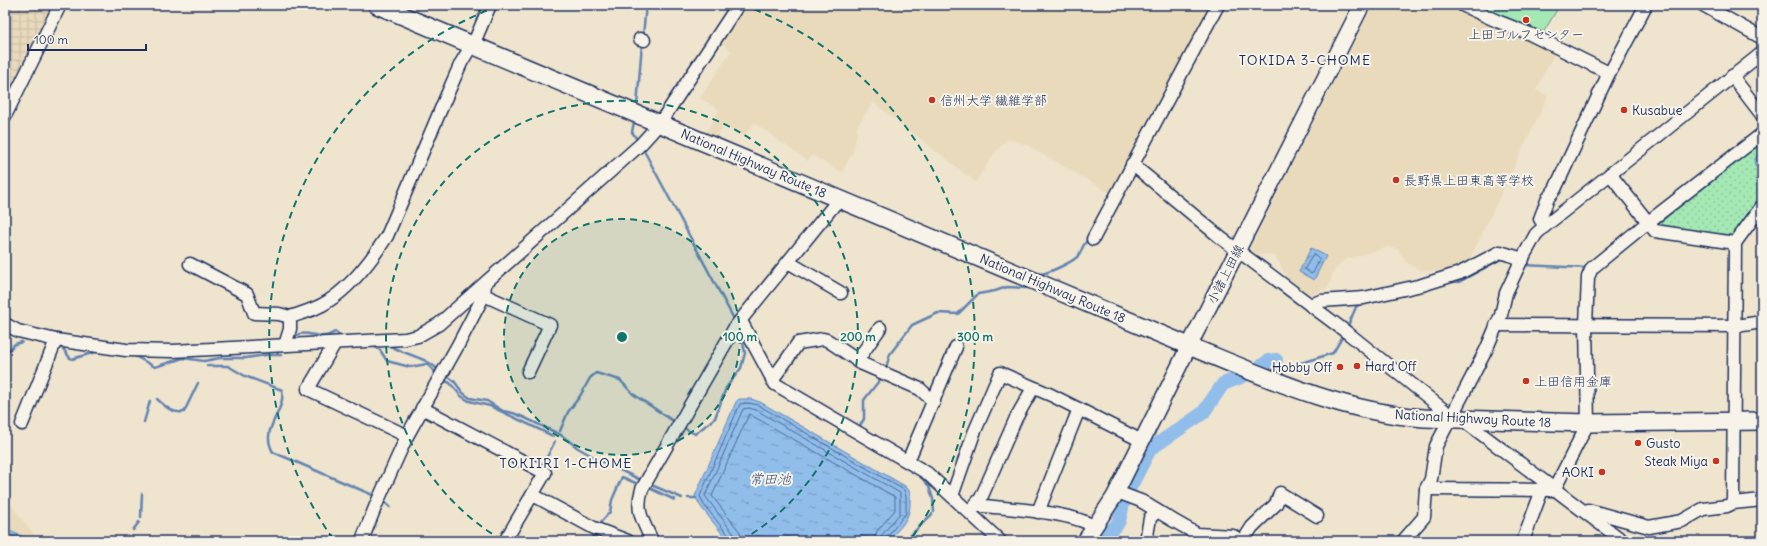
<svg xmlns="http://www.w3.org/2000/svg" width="1767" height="546" viewBox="0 0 1767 546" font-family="Delius,'Klee One',sans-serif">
  <defs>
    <pattern id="industrial-grid" width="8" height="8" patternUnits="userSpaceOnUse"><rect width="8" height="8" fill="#e9dabc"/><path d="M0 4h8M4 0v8" fill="none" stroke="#c7bba4"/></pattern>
    <pattern id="park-dots" width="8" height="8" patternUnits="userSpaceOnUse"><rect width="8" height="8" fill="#a4e8b4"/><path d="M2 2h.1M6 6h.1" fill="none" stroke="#8dc79d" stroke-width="1.8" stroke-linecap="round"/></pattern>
    <pattern id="water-ripples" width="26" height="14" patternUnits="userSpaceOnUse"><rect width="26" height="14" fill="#91bdea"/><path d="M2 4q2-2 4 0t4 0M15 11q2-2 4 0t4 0" fill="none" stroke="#769ac1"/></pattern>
  </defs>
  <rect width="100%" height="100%" fill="#efe4ce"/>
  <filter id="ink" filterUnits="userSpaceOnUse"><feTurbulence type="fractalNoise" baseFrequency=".025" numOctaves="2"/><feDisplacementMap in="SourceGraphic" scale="8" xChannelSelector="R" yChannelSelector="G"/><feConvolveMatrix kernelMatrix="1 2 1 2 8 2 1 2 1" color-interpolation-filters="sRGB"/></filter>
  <g filter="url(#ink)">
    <g fill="#e9dabc">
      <path d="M744 5H1213L1112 194 1025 144 1007 139 991 158 976 182 873 102 858 125 854 150 842 172 811 155 808 161 754 123 744 137 723 126 715 140 705 135 719 109 700 98 731 51 720 42Z"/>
      <path d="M1373 5H1456L1556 50 1536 90 1548 96 1467 265 1441 273 1434 271 1420 270 1407 263 1398 249 1388 247 1344 260 1333 272 1328 288 1307 296 1303 294 1288 279 1276 257 1268 254 1249 256 1247 254Z"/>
      <path d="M5 497 15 510 39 541H5Z"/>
    </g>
    <path fill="url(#industrial-grid)" d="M5 5H54L5 101Z"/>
    <path fill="#a4e8b4" stroke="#608c89" d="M1468 5H1560L1541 36Z"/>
    <path fill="url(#park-dots)" stroke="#608c89" d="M1762 142V197L1731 239 1657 225Z"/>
    <g fill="url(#water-ripples)" stroke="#6284b2">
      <path d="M1762 154V171L1755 165 1754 160 1758 155Z"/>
      <path d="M1311 248 1326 256 1314 280 1299 272Z"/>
      <path d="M739 399H751L760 402 905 486C910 490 910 494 910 500 911 520 900 527 888 541H728L701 507 695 496 736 402Z"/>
      <path d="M5 529 26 538 24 541H5Z"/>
    </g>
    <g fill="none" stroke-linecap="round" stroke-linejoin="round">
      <g stroke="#4a6896" stroke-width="1">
        <path d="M1314 254 1320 259 1313 273 1311 274 1305 269Z"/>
        <path d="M731 541 730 537 704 505 700 496 740 404 749 403 758 405 904 490 906 497V513L887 537 886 541"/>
        <path d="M736 541 734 534 705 496 743 409 749 408 756 410 900 493V513L882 535 880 541"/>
        <path d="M742 541 740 532 712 496 749 414 895 497V510L877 531 874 541"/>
      </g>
      <g stroke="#6284b2" stroke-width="2.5">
        <path d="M643 36 646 5"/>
        <path d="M637 106 642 43"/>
        <path d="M634 122 632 132 638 141"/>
        <path d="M642 147 735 321"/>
        <path d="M1655 224 1663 218"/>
        <path d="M1632 243 1644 233"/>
        <path d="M1523 265 1588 268"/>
        <path d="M1040 274C1047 274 1075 261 1079 255 1083 249 1082 244 1089 239"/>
        <path d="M1451 281 1459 282 1501 259 1516 263"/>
        <path d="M1347 328 1356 307 1361 303"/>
        <path d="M293 340C299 328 312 336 323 336 328 337 331 333 336 332L343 338"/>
        <path d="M387 344C403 355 426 356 439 371"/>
        <path d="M61 346 70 358 72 359 99 351"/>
        <path d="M373 346 380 350 387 361 410 367 427 364 437 374"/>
        <path d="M5 354 15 344 22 342"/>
        <path d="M133 355 155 367 183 358 204 361 220 358H246L266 355H281"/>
        <path d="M1301 363 1333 353 1344 334"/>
        <path d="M207 366H228L245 376 282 390C286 413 259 428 273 452L375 496"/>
        <path d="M885 371 890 354 912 325 938 313 958 314 978 294 995 291 1007 287 1026 288 1028 287"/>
        <path d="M446 375 454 381 463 393 470 398 487 401 503 411 513 413 523 417 561 435 578 448 599 460 643 481"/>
        <path d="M443 380 450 383 461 396 469 401 490 406 553 436"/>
        <path d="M157 399C165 406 172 414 184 412L198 383"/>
        <path d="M144 422 150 401"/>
        <path d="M682 427 695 434 715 418 726 388 741 368 745 353 741 333"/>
        <path d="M859 427 864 419V400L882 377"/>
        <path d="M560 431 568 412 580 396 590 378 596 373 620 380 633 394 676 423"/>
        <path d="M543 465 555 441"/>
        <path d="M918 474 929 486 933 499 934 512"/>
        <path d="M649 484 682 498"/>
        <path d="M647 487 675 500"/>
        <path d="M688 498H696"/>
        <path d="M382 500 390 507"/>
        <path d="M141 517 142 494"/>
        <path d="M599 524 610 512 612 500 622 477 640 485"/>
        <path d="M133 530 139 522"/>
        <path d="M591 541 595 532"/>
        <path d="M905 541 932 514"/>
      </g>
      <g stroke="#91bdea" stroke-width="14">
        <path d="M1260 367 1268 361 1276 360"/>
        <path d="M1097 541 1116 526 1119 521 1124 499 1150 449 1203 413 1223 384 1243 376"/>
      </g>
      <g stroke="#1b2f5e" stroke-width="15">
        <g id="minor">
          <path d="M1462 5 1497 21 1530 34 1609 73"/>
          <path d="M1703 5 1762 38"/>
          <path d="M640 39 644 40"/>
          <path d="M1732 76 1762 115"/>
          <path d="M5 116 60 5"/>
          <path d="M1132 164 1221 238 1349 334 1444 410 1450 420"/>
          <path d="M1610 174 1655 231 1735 243"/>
          <path d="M1545 226 1540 219 1548 198 1555 189 1609 73 1612 69 1646 5"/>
          <path d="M1093 239 1218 5"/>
          <path d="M788 262 841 293"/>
          <path d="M190 264 247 294 254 313 279 314 290 317"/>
          <path d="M484 295 550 325 528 372"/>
          <path d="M1310 305 1321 301 1364 298 1422 285 1460 273 1500 252 1523 259"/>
          <path d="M741 321 775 384 927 473 1000 541"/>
          <path d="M5 324 18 331 56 340 126 350 173 351 405 339 418 336 439 324 641 144 660 123 738 5"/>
          <path d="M1496 325 1736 326 1762 322"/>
          <path d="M335 343 308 389 407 436"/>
          <path d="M285 345 290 329V317C302 313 317 309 327 302 352 286 371 261 387 236L446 97 461 63 476 38 490 5"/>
          <path d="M857 361 880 328"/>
          <path d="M772 380 788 358 798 343 823 339 827 340 854 358 858 362 920 389 934 402"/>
          <path d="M422 408 545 473 505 541"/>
          <path d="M1463 420 1623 541"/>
          <path d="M22 424 56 340"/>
          <path d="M908 461 956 347"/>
          <path d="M1426 489 1554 490"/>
          <path d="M1554 490 1588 423 1586 325 1588 277 1592 268 1647 223 1762 134"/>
          <path d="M1117 492 1141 501 1174 521 1197 534 1233 536 1242 541"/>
          <path d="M533 495 594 528 628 541"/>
          <path d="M952 496 974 433 1000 373 1051 395 1142 441"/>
          <path d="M1733 503 1735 243 1762 206"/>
          <path d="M975 506H984C1013 509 1072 512 1095 527"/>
          <path d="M1588 510 1649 527 1682 521 1703 509 1727 506 1733 503 1762 500"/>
          <path d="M969 512 981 498 1016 418 1033 388"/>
          <path d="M1038 512 1079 409"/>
          <path d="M362 540 376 505 407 436 458 345 484 295 485 284"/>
          <path d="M652 541C643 521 635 511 642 489L735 327 839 199"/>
          <path d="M1146 541 1150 518 1157 511"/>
          <path d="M1243 541 1252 527 1276 504 1280 493 1317 516"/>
          <path d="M1403 541 1424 517 1426 489 1431 479 1436 446 1486 350 1501 315 1506 293 1521 261 1536 234 1545 226 1762 53"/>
          <path d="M1523 541 1542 490"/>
        </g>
      </g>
      <g stroke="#1b2f5e" stroke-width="18">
        <path id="major" d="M1085 541 1114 497 1189 346 1362 5"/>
      </g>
      <g stroke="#1b2f5e" stroke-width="20">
        <path id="highway" d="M377 5 1189 346C1265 377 1341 412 1424 418L1588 423 1762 421"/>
      </g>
      <use href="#minor" stroke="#f7f3e8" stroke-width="12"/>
      <use href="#major" stroke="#f7f3e8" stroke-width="15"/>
      <use href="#highway" stroke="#f7f3e8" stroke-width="17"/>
    </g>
  </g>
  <circle cx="622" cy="337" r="118" fill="#0f766e" fill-opacity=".12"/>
  <g fill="none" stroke="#0f766e" stroke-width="2" stroke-dasharray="7 5">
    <circle cx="622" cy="337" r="118"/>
    <path d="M502 540A236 236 0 1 1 742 540"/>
    <path d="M333 539A353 353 0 0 1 501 5M743 5A353 353 0 0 1 911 539"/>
  </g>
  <g fill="#c8321e" stroke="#f7f3e8" stroke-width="1.5">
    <circle cx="1526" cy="20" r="4"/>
    <circle cx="932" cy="100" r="4"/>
    <circle cx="1624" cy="110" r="4"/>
    <circle cx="1396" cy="180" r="4"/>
    <circle cx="1357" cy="366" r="4"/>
    <circle cx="1340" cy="367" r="4"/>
    <circle cx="1526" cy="381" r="4"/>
    <circle cx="1638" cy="443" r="4"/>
    <circle cx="1716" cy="461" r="4"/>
    <circle cx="1602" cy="472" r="4"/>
  </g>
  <g text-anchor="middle" stroke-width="4" stroke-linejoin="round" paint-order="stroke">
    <g font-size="13" fill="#1b2f5e" stroke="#f7f3e8" text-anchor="start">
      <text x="1526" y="39" text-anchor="middle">上田ゴルフセンター</text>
      <text x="940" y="105">信州大学 繊維学部</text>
      <text x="1632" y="115">Kusabue</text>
      <text x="1404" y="185">長野県上田東高等学校</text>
      <text x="1365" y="371">Hard Off</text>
      <text x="1332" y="372" text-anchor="end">Hobby Off</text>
      <text x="1534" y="386">上田信用金庫</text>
      <text x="1646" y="448">Gusto</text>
      <text x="1708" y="466" text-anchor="end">Steak Miya</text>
      <text x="1594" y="477" text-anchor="end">AOKI</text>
    </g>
    <g font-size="13" fill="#1b2f5e" stroke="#f7f3e8">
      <text transform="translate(754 163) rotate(23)" y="5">National Highway Route 18</text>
      <text transform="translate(1225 274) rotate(-63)" y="5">小諸上田線</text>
      <text transform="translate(1053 288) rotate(23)" y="5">National Highway Route 18</text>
      <text transform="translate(1473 418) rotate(3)" y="5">National Highway Route 18</text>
    </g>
    <g font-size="14" letter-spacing="1" fill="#1b2f5e" stroke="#f7f3e8">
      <text x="1305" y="65">TOKIDA 3-CHOME</text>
      <text x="566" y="468">TOKIIRI 1-CHOME</text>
    </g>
    <g font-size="14" font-style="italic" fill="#385281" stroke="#f7f3e8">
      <text x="770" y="484">常田池</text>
    </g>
  </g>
  <circle cx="622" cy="337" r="6" fill="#0f766e" stroke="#f7f3e8" stroke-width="2"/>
  <g font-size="12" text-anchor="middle" font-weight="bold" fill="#0f766e" stroke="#f7f3e8" stroke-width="4" stroke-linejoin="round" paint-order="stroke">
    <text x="740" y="341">100 m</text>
    <text x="858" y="341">200 m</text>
    <text x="975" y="341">300 m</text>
  </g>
  <rect width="1767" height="546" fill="none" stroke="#f7f3e8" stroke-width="20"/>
  <rect x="10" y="10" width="1747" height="526" fill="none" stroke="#1b2f5e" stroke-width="1.5" filter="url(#ink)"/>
  <path d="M28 44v6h118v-6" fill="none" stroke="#1b2f5e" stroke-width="2"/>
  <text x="34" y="44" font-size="12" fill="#1b2f5e" stroke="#f7f3e8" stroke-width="3" paint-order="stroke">100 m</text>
</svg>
